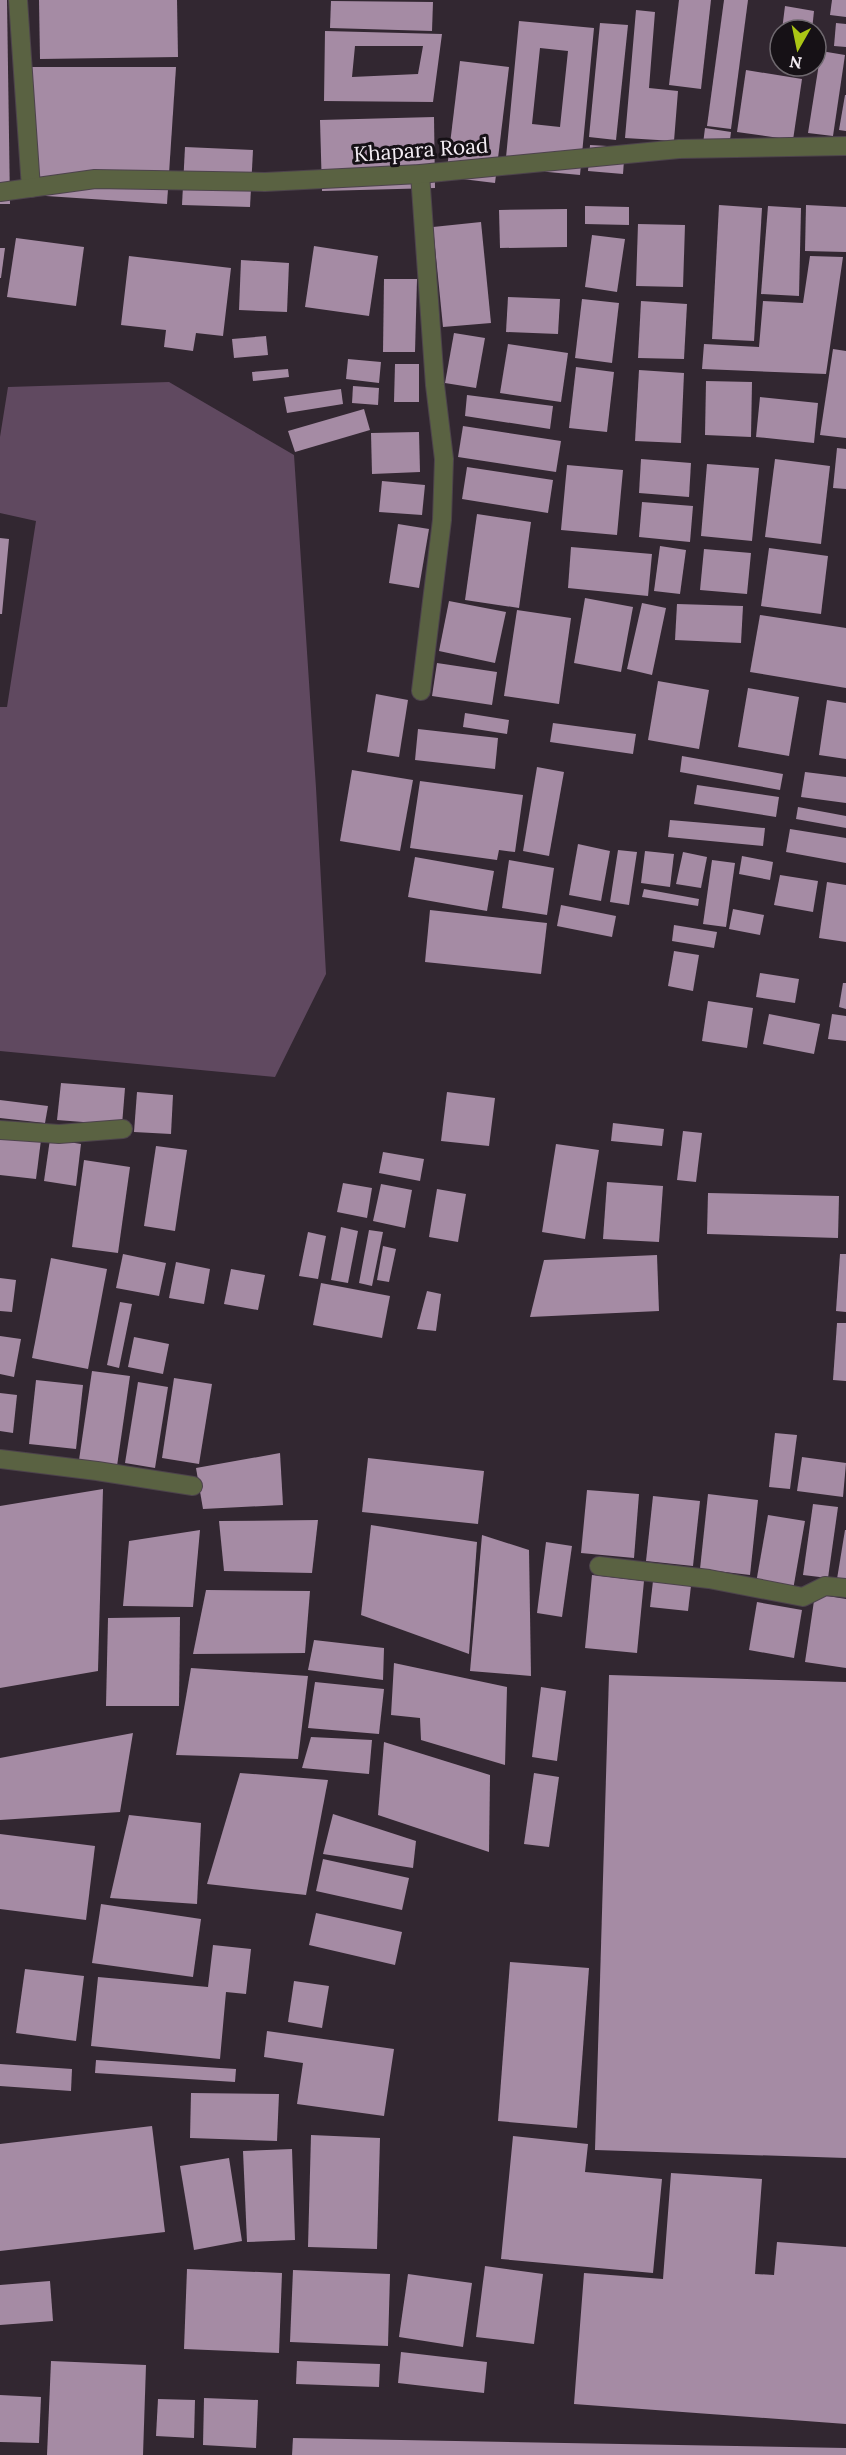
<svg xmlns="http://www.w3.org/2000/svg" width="846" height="2455" viewBox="0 0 846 2455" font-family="Lora,serif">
  <rect width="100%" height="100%" fill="#322731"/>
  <path fill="#604960" d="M169 382 294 455 316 788 326 974 275 1077 0 1051V707H7L36 521 0 513V437L8 387Z"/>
  <g fill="#a58ba4" fill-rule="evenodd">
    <path d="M0 0H7L10 204H0Z"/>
    <path d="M39 0H177L178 57 40 59Z"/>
    <path d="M679 0H711L701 89 669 85Z"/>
    <path d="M724 0H748L731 129 707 126Z"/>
    <path d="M832 0H846V17L830 15Z"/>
    <path d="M331 1 433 2 432 31 330 28Z"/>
    <path d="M785 6 814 11 812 30H782Z"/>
    <path d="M636 10 655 12 649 88 678 91 674 141 625 138Z"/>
    <path d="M519 21 594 28 580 175 505 168ZM540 48 568 51 560 127 532 124Z"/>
    <path d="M600 23 628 25 616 140 589 137Z"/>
    <path d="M836 23 846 24V47L834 46Z"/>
    <path d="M325 31 442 34 433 102 324 101ZM355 46H423L418 74 352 77Z"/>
    <path d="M779 50H780V65H776Z"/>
    <path d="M821 51 845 55 833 136 808 133Z"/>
    <path d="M460 61 509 67 495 183 446 177Z"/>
    <path d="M31 67H176L167 204 31 195Z"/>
    <path d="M746 70 802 79 793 140 737 132Z"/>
    <path d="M845 95H846V131L839 130Z"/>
    <path d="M434 117 435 188 322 191 320 120Z"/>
    <path d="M705 128 731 132 728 155 702 152Z"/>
    <path d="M590 145 625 147 623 174 588 171Z"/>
    <path d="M185 147 253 150 250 207 182 205Z"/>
    <path d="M719 205 762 208 754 341 712 339Z"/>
    <path d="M806 205 846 207V252L805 251Z"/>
    <path d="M585 206 629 207V225L585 224Z"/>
    <path d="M768 206 801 208 799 296 761 294Z"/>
    <path d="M567 209V247L500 248 499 210Z"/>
    <path d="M481 222 491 323 443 327 433 227Z"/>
    <path d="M638 224 685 225 683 287 636 286Z"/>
    <path d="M592 235 625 239 617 292 585 287Z"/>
    <path d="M16 238 84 247 76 306 7 297Z"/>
    <path d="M314 246 378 256 369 316 305 307Z"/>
    <path d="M0 248H5L1 278H0Z"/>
    <path d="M129 256 231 268 223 336 196 333 193 351 164 347 166 330 121 325Z"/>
    <path d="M810 256 843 257 826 374 702 369 704 344 759 347 763 301 803 303Z"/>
    <path d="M241 260 289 263 287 312 239 310Z"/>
    <path d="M384 279H417L415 352H383Z"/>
    <path d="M508 297 560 299 558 334 506 332Z"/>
    <path d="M582 299 619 303 612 363 575 358Z"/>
    <path d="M641 301 687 304 684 359 638 358Z"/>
    <path d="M454 333 485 338 476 388 445 383Z"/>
    <path d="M266 336 268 355 234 358 232 339Z"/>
    <path d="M508 344 568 353 561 402 500 393Z"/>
    <path d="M833 349 846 351V438L820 435Z"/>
    <path d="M348 359 381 362 379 383 346 379Z"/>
    <path d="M395 364H419V402H394Z"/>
    <path d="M576 367 614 372 607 432 569 428Z"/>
    <path d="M288 369 289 377 253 381 252 372Z"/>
    <path d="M639 370 684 373 681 443 635 441Z"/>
    <path d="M706 381 752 382 751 437 705 435Z"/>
    <path d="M353 386 379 388 378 405 352 403Z"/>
    <path d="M341 389 343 404 287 413 284 397Z"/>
    <path d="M467 395 553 406 550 429 465 416Z"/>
    <path d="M760 397 818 403 814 443 756 437Z"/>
    <path d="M364 409 370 430 295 452 288 431Z"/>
    <path d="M463 426 561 441 556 472 458 457Z"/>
    <path d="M419 432 420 472 372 474 371 433Z"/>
    <path d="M837 448 846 449V489L833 488Z"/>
    <path d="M641 459 691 463 689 497 639 493Z"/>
    <path d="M775 459 830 466 821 544 765 537Z"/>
    <path d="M707 464 759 468 752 541 701 536Z"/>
    <path d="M567 465 623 470 617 535 561 530Z"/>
    <path d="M467 467 553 480 548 513 462 499Z"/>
    <path d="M382 481 425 485 422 515 379 512Z"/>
    <path d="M642 502 693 506 690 542 639 537Z"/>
    <path d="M477 514 531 522 519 608 465 600Z"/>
    <path d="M398 524 429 529 419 588 389 583Z"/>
    <path d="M0 538 9 539 2 614H0Z"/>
    <path d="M660 546 686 550 680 594 654 591Z"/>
    <path d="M571 547 652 554 648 596 568 588Z"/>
    <path d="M769 548 828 556 821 614 761 606Z"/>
    <path d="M704 549 751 553 747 594 700 590Z"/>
    <path d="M585 598 633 607 621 672 574 663Z"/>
    <path d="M449 601 506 612 495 663 439 651Z"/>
    <path d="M642 603 666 608 652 675 627 669Z"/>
    <path d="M677 604 743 606 741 643 675 640Z"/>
    <path d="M517 610 571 618 559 704 504 696Z"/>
    <path d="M760 615 846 628V688L750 672Z"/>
    <path d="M437 663 497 672 492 705 432 696Z"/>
    <path d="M658 681 709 690 699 749 648 740Z"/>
    <path d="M748 688 799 697 789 756 738 747Z"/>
    <path d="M376 694 408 700 399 757 367 752Z"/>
    <path d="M827 700 846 703V759L819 755Z"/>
    <path d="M465 713 509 720 507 734 463 727Z"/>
    <path d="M553 723 636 734 633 754 550 742Z"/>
    <path d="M418 729 498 738 495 769 415 760Z"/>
    <path d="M682 756 783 774 780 790 680 772Z"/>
    <path d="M537 767 564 772 549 856 523 851Z"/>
    <path d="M352 770 413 780 400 851 340 841Z"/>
    <path d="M805 772 846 777V803L801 797Z"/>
    <path d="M420 781 523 795 515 852 499 850 497 860 410 848Z"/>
    <path d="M697 785 779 797 776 817 694 804Z"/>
    <path d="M798 807 846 816V828L796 819Z"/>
    <path d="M670 820 765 828 763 846 668 837Z"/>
    <path d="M790 829 846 838V863L786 852Z"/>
    <path d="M578 844 610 851 601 901 569 895Z"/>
    <path d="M618 850 637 852 629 905 610 902Z"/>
    <path d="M645 851 674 854 670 887 641 883Z"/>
    <path d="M683 852 707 857 701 888 676 884Z"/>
    <path d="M742 856 773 862 770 880 739 874Z"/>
    <path d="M415 857 494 871 487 911 408 897Z"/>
    <path d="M509 860 554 868 547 915 502 908Z"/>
    <path d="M712 860 735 863 726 927 703 924Z"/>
    <path d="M780 875 818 881 813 912 774 905Z"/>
    <path d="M827 882 846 885V942L819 938Z"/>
    <path d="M644 889 699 899 698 906 642 897Z"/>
    <path d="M561 905 616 916 612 937 557 926Z"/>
    <path d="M733 909 764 915 760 935 729 929Z"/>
    <path d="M430 910 547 923 541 974 425 962Z"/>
    <path d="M674 925 717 932 714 948 672 941Z"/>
    <path d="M674 951 699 955 693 991 668 986Z"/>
    <path d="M760 973 799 979 795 1003 756 997Z"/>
    <path d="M843 983H846V1009L839 1007Z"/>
    <path d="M708 1001 753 1008 747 1048 702 1041Z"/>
    <path d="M769 1014 820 1024 814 1054 763 1044Z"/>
    <path d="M832 1014 846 1016V1041L828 1039Z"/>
    <path d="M61 1083 125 1088 122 1125 57 1120Z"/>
    <path d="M137 1092 173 1095 171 1134 134 1132Z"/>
    <path d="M447 1092 495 1098 489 1146 441 1141Z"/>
    <path d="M0 1100 48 1106 45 1123 0 1118Z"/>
    <path d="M613 1123 664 1129 662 1146 611 1141Z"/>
    <path d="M683 1131 702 1133 696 1182 677 1180Z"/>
    <path d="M0 1135 41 1140 36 1179 0 1175Z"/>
    <path d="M50 1139 81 1144 76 1186 44 1181Z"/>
    <path d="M556 1144 599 1150 585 1239 542 1232Z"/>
    <path d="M156 1146 187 1150 175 1231 144 1226Z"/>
    <path d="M383 1152 424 1159 420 1181 379 1173Z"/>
    <path d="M84 1160 130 1167 118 1253 72 1247Z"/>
    <path d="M607 1182 663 1186 659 1242 603 1239Z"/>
    <path d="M343 1183 372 1188 367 1218 337 1212Z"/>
    <path d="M381 1184 412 1190 405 1228 373 1221Z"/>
    <path d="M437 1189 466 1194 458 1242 429 1237Z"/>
    <path d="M708 1193 839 1196 838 1238 707 1234Z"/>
    <path d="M341 1227 358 1231 348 1283 331 1280Z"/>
    <path d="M369 1230 383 1232 372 1286 359 1283Z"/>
    <path d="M308 1232 326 1236 318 1279 299 1276Z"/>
    <path d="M383 1246 396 1249 389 1282 377 1280Z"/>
    <path d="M123 1254 166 1263 159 1296 116 1288Z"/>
    <path d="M840 1254H846V1312L836 1311Z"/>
    <path d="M657 1255 659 1311 530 1317 544 1260Z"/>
    <path d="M51 1258 107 1269 88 1369 32 1358Z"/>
    <path d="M176 1262 210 1269 204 1304 169 1298Z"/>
    <path d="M231 1269 265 1275 258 1310 224 1304Z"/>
    <path d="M0 1278 16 1280 12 1312 0 1311Z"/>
    <path d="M321 1283 390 1296 382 1338 313 1325Z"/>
    <path d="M427 1291 441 1294 436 1331 417 1329Z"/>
    <path d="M120 1302 132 1304 119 1368 107 1365Z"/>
    <path d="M837 1323H846V1381L833 1380Z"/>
    <path d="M0 1336 21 1339 14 1377 0 1374Z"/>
    <path d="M134 1337 169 1344 163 1374 128 1367Z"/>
    <path d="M92 1371 130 1376 117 1466 79 1460Z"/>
    <path d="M174 1378 212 1384 199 1464 162 1458Z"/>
    <path d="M36 1380 83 1385 76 1449 29 1444Z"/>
    <path d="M138 1382 168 1387 155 1468 125 1463Z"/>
    <path d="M0 1393 17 1395 13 1433 0 1431Z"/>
    <path d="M775 1433 797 1435 790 1489 769 1487Z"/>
    <path d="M280 1453 283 1505 203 1509 196 1468Z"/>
    <path d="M802 1457 846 1463 843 1497 797 1491Z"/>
    <path d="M368 1458 484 1471 478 1524 362 1512Z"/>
    <path d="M103 1489 98 1671 0 1688V1506Z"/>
    <path d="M587 1490 639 1494 634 1558 581 1553Z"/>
    <path d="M708 1494 758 1500 750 1575 700 1569Z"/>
    <path d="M653 1496 700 1501 693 1566 646 1561Z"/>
    <path d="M813 1504 838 1507 828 1578 803 1575Z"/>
    <path d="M768 1515 805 1521 793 1590 756 1583Z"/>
    <path d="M318 1520 312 1573 224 1571 219 1521Z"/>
    <path d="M371 1525 477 1542 469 1654 361 1615Z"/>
    <path d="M200 1530 193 1607 123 1606 129 1541Z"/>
    <path d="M845 1530H846V1580L837 1579Z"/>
    <path d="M482 1535 529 1550 531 1676 470 1671Z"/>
    <path d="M546 1542 572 1546 562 1617 537 1613Z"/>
    <path d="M592 1575 644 1581 637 1653 585 1648Z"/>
    <path d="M653 1581 691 1586 688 1611 650 1607Z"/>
    <path d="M206 1590 310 1591 305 1653 193 1654Z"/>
    <path d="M815 1594 846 1599V1668L805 1662Z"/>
    <path d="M757 1602 802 1610 794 1658 749 1650Z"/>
    <path d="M180 1617 179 1706H106L108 1618Z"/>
    <path d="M314 1640 384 1648 383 1680 308 1670Z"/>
    <path d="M394 1663 507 1687 505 1765 421 1740 420 1718 391 1715Z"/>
    <path d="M191 1668 308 1676 298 1759 176 1755Z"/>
    <path d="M609 1675 846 1682V2158L595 2150Z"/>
    <path d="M315 1682 384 1689 379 1734 308 1728Z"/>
    <path d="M541 1687 566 1691 557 1761 532 1757Z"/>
    <path d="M133 1733 120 1812 0 1820V1758Z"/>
    <path d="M311 1737 372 1740 369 1774 302 1768Z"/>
    <path d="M384 1742 490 1775 489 1852 378 1815Z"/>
    <path d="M240 1773 328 1780 306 1895 207 1884Z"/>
    <path d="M534 1773 559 1777 549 1847 524 1844Z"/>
    <path d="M333 1814 416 1841 413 1868 323 1854Z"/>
    <path d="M129 1815 201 1823 197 1904 110 1898Z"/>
    <path d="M0 1834 95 1846 86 1920 0 1909Z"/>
    <path d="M323 1859 409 1878 402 1910 316 1891Z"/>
    <path d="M101 1904 201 1919 193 1977 92 1963Z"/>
    <path d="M316 1913 402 1932 395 1965 309 1945Z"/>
    <path d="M213 1945 251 1949 246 1994 226 1992 220 2059 91 2046 98 1977 208 1987Z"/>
    <path d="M510 1962 589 1968 577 2128 498 2121Z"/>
    <path d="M25 1969 84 1976 76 2041 16 2033Z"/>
    <path d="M294 1981 329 1986 322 2028 288 2022Z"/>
    <path d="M267 2031 394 2049 384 2116 297 2104 303 2063 264 2057Z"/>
    <path d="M96 2060 236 2069 235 2082 95 2073Z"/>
    <path d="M0 2064 72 2069 71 2091 0 2086Z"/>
    <path d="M191 2093 279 2094 277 2141 190 2138Z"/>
    <path d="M152 2126 165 2232 0 2251V2144Z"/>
    <path d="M311 2135 380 2138 377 2249 308 2247Z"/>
    <path d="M513 2136 588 2144 585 2172 662 2179 653 2273 501 2259Z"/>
    <path d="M292 2149 295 2240 247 2242 243 2151Z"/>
    <path d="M229 2158 242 2241 194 2250 180 2166Z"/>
    <path d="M671 2173 762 2179 755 2274 774 2275 777 2242 846 2247V2424L574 2404 584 2273 663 2279Z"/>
    <path d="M485 2266 543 2274 534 2344 476 2337Z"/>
    <path d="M187 2269 282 2273 279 2353 184 2349Z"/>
    <path d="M293 2270 390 2274 388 2346 290 2342Z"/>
    <path d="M408 2274 472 2283 463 2347 399 2337Z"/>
    <path d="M50 2281 53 2321 0 2325V2285Z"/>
    <path d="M401 2352 487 2362 484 2393 398 2383Z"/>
    <path d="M51 2361 146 2365 143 2455H47Z"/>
    <path d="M297 2361 380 2364 379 2387 296 2384Z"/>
    <path d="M0 2395 41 2397 39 2443 0 2442Z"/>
    <path d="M204 2398 258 2400 256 2448 203 2445Z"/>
    <path d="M158 2399 195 2400 194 2438 156 2436Z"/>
    <path d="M293 2438 846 2448V2455H292Z"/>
  </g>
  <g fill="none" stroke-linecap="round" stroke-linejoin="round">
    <g stroke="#4d434c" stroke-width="20">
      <g id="street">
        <path d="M18 0 31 188"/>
        <path d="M420 174 435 385 444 459 442 520 421 691"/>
        <path d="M0 192 95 179 265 182 420 174 679 149 846 146"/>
        <path d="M0 1130 59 1134 123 1129"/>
        <path d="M0 1459 97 1471 193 1486"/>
        <path d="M599 1566 709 1579 803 1597 825 1586 846 1588"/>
      </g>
    </g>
    <use href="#street" stroke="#5a6242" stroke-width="18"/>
  </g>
  <g text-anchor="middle" stroke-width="6" stroke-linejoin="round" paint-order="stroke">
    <g font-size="21" fill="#f4edf4" stroke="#161116">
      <text transform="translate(421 150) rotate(-4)" y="7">Khapara Road</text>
    </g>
  </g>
  <g transform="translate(798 48) rotate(189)"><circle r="28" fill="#161116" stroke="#6f696f" stroke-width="1.5"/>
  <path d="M0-4.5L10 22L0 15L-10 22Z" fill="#abc615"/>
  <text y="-9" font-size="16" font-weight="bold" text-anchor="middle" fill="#f4edf4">N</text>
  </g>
</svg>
